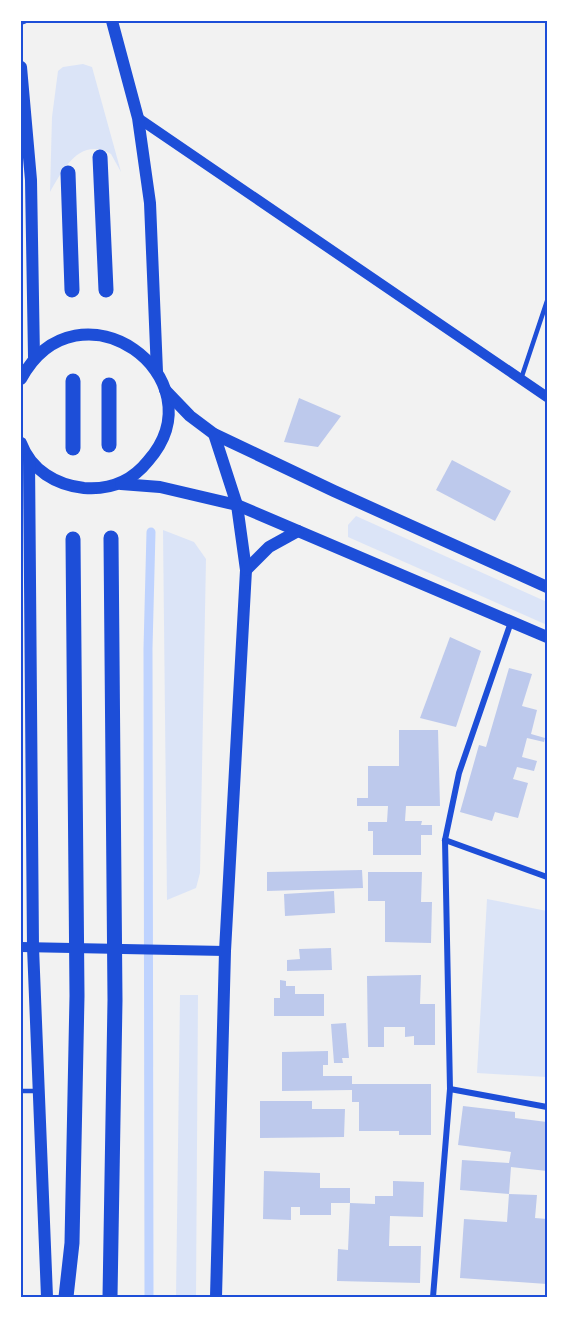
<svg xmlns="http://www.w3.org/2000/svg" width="568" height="1318" viewBox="0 0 568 1318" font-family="'Libre Baskerville',serif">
  <rect width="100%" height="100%" fill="#f2f2f2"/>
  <g fill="#dbe4f7">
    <path d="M83 64 92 67 121 172 111 154C80 137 64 168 50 192L52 117 58 71 63 67Z"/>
    <path d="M356 516 547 602V625L348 537V525Z"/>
    <path d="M163 530 194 542 206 559 200 873 196 888 167 900Z"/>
    <path d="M487 899 547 911V1077L477 1073Z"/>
    <path d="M180 995H198L196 1297H176Z"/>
  </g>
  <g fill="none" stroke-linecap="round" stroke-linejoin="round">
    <path stroke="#bfd3fe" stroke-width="9" d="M149 1297 148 648 151 532"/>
  </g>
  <g fill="#bdc9ec">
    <path d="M299 398 341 416 318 447 284 442Z"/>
    <path d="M452 460 511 491 495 521 436 490Z"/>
    <path d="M450 637 481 651 456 727 420 718Z"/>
    <path d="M509 668 532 674 522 706 537 710 531 734 545 738 544 742 527 738 522 757 537 761 534 771 517 767 513 779 528 783 518 818 495 812 492 821 460 812 479 745 486 747Z"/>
    <path d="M399 730H438L440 806H406L405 821H422L421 825H432V835H421V855H373V831H368V822H387L388 806H357V798H368V766H399Z"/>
    <path d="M362 870 363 888 267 891V872Z"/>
    <path d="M368 872H422L421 902H432L431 943 385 942V901H368Z"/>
    <path d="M334 891 335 913 285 916 284 894Z"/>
    <path d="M331 948 332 970 287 971V960L300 959 299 949Z"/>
    <path d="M421 975 420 1004H435V1045H414V1036L405 1037V1027H384V1047H368L367 976Z"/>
    <path d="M280 980 286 981V986H295V994H324V1016H274V998H280Z"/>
    <path d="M346 1023 349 1058H342L343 1063H334L331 1024Z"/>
    <path d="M328 1051V1065H323V1076H352V1084H431V1135H399V1131H359V1102H352V1090L282 1091V1052Z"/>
    <path d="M260 1101H312V1109H345L344 1137 260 1138Z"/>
    <path d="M463 1106 515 1112V1118L547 1122V1171L511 1167 509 1194 537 1195 535 1218 547 1219V1284L460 1278 464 1219 507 1222 509 1194 460 1190 462 1160 509 1163 511 1152 458 1145Z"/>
    <path d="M264 1171 320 1173V1188H350V1203H331V1215H300V1207H291V1220L263 1219Z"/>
    <path d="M393 1181 424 1182 423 1217 390 1216 389 1246H421L420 1283 337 1281 338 1249 348 1250 350 1203 375 1204V1196H393Z"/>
  </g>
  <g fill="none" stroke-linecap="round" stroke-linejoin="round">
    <g stroke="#1d4ed8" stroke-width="4.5">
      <path d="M521 379 547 301"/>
      <path d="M21 1091H36"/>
    </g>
    <g stroke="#1d4ed8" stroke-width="6">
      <path d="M21 22 24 21"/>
      <path d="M445 840 547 877"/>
      <path d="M450 1089 547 1107"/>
      <path d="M433 1297 450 1089 445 840 459 773 511 622"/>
    </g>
    <g stroke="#1d4ed8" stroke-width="10">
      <path d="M138 118 547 397"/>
      <path d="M21 947 225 951"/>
    </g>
    <g stroke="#1d4ed8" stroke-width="12">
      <path d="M112 21 138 118 150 203 157 372"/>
      <path d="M21 67 31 180 34 357"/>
      <path d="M21 379C78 274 222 377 148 461 132 481 110 490 84 488 56 485 31 470 21 443"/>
      <path d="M165 390 190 416 214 434 334 491 547 587"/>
      <path d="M214 434 237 505 246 570 225 951 216 1297"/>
      <path d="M29 459 33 947 47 1297"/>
      <path d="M121 484 160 487 237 505 547 637"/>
      <path d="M246 570 269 547 298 531"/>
    </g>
    <g stroke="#1d4ed8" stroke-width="15">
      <path d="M100 157 106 290"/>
      <path d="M68 173 72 290"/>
      <path d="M73 381V448"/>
      <path d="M109 385V445"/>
      <path d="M66 1297 72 1243 77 996 73 539"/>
      <path d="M110 1297 115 1000 111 538"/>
    </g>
  </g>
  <rect width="568" height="1318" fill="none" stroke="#ffffff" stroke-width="45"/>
  <rect x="22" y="22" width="524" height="1274" fill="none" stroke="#1d4ed8" stroke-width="2"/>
</svg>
